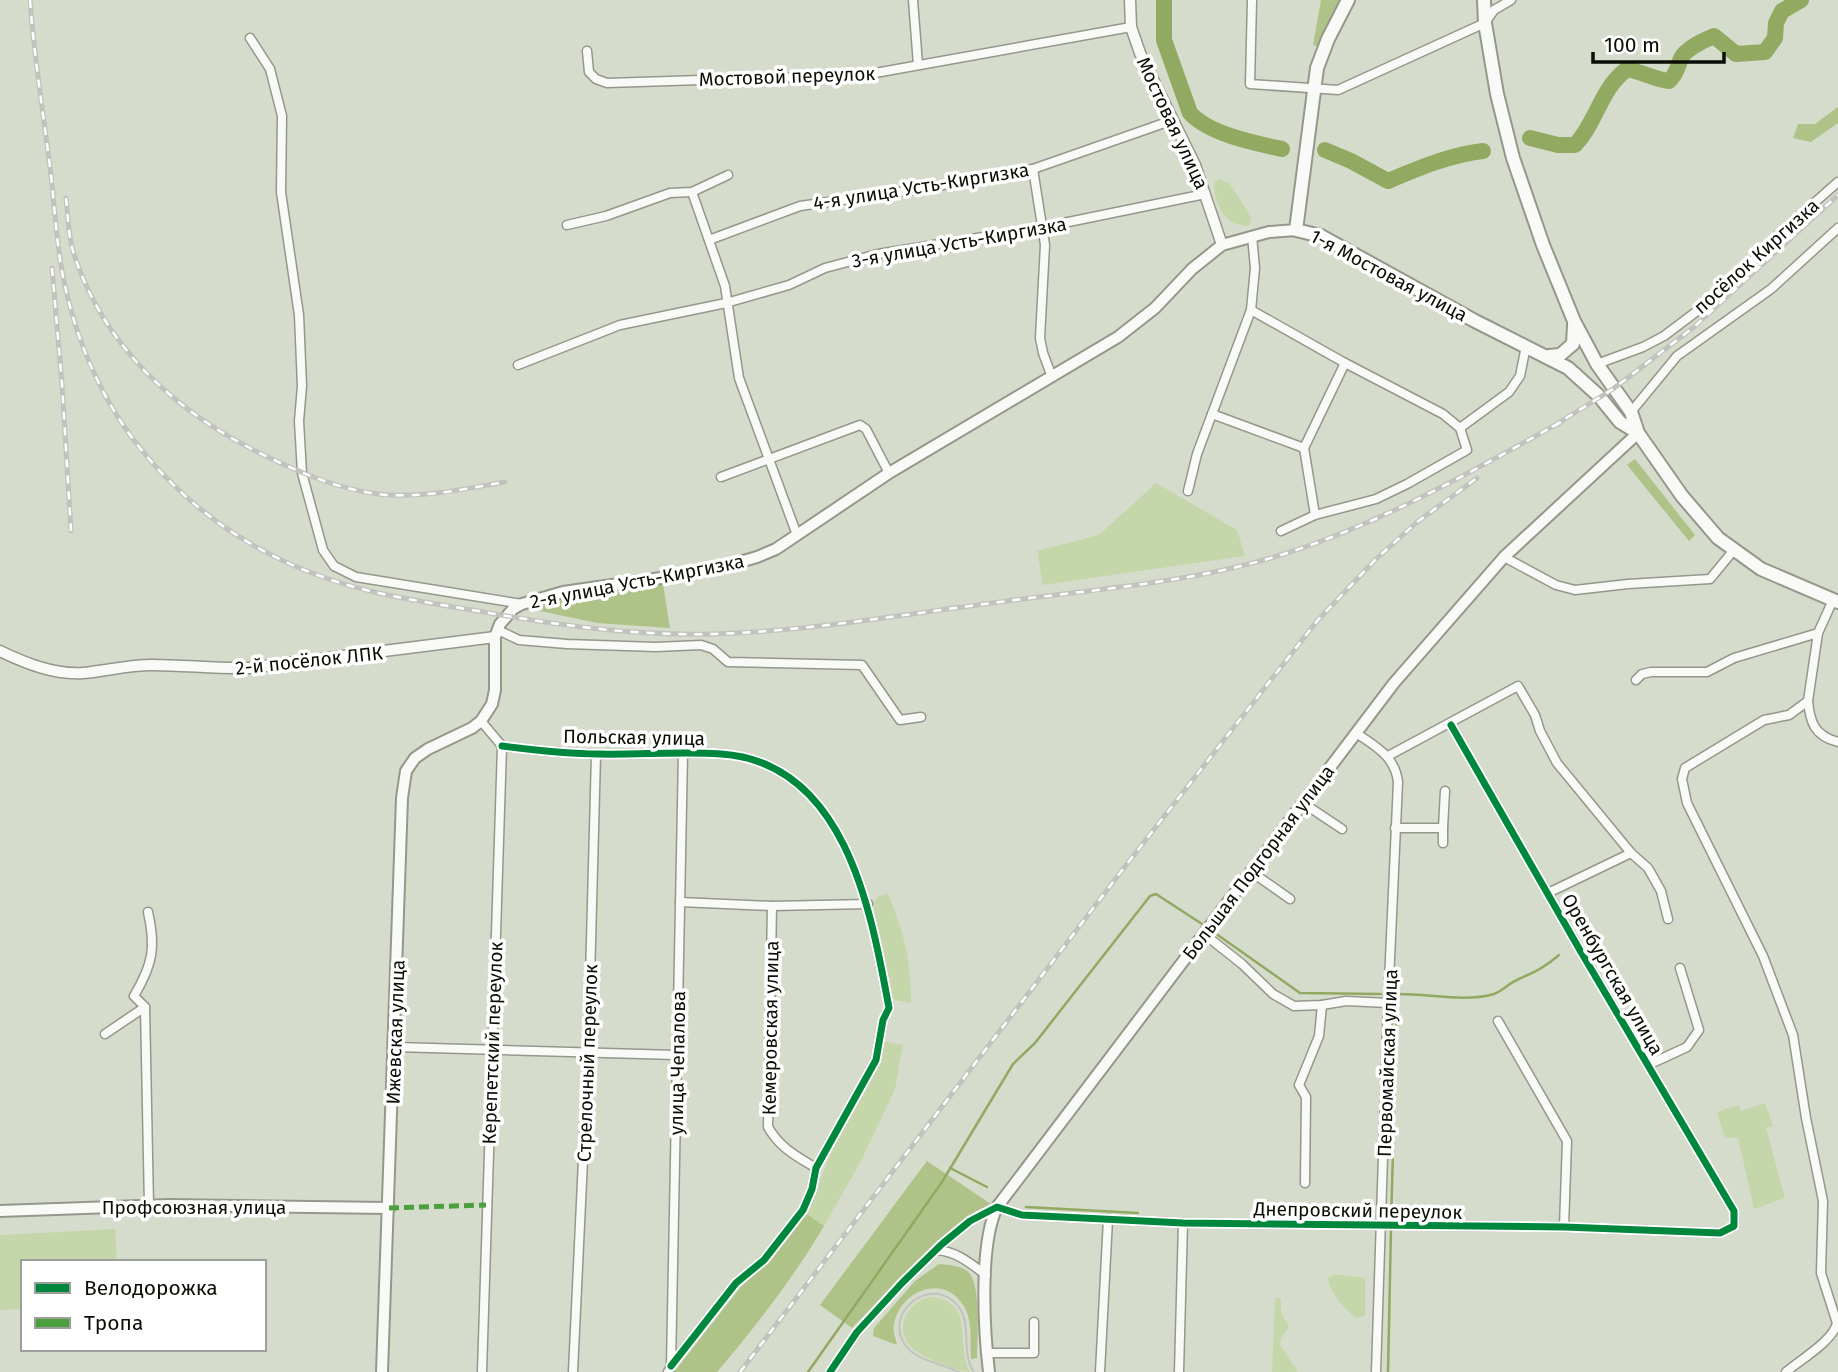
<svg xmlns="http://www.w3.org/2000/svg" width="1838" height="1372" viewBox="0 0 1838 1372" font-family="'Fira Sans',sans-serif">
  <rect width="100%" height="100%" fill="#d6dccb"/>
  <g fill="#c6d6ab">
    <path d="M1219 179 1230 184 1251 217 1249 226C1226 227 1213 204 1214 182Z"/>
    <path d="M1156 483 1237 530 1245 556 1043 585 1037 551 1099 535Z"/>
    <path d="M888 894C904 932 911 961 911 1003L895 1000 891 992 873 903 879 896Z"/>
    <path d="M884 1041 903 1045 895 1089 861 1161 824 1226 807 1214C819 1185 828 1157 842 1129 857 1099 877 1075 884 1041Z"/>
    <path d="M1765 1103 1773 1126 1766 1128 1785 1198 1754 1209 1738 1138H1725L1717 1112 1739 1105 1741 1111Z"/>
    <path d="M115 1229 117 1262H23V1309L0 1310V1235Z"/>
    <path d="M1334 1274 1365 1278V1316L1357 1318C1346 1312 1328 1290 1328 1278Z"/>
    <path d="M931 1297C976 1301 955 1344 970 1372 958 1372 918 1356 910 1346 893 1326 909 1301 931 1297Z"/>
    <path d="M1275 1298H1281V1312L1289 1327 1281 1338 1280 1345 1298 1372H1272Z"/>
  </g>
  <g fill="#afc388">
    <path d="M1321 0H1344L1320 47 1313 45Z"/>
    <path d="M1838 107V123L1811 142 1793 138 1798 124H1815Z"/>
    <path d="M1635 459 1695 535 1689 541 1627 465Z"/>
    <path d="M663 584 670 628 597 623 526 608 562 598Z"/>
    <path d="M927 1161 991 1204C937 1234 895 1284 852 1328L820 1305Z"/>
    <path d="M807 1214 824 1226C794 1277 756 1326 717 1372H674L740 1288 767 1262Z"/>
    <path d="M939 1264C948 1265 959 1265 967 1271 982 1281 977 1340 977 1358L971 1359C970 1342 973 1319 963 1305 943 1273 900 1291 894 1324 892 1332 896 1338 897 1345L873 1336 874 1328 915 1281Z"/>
  </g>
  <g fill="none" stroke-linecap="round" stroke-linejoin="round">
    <g stroke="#92a962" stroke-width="2.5">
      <path d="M1215 933 1300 993 1381 994"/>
      <path d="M1395 994C1427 993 1463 1003 1494 994 1503 991 1509 983 1517 980 1536 971 1544 968 1559 955"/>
      <path d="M1396 1033 1397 994"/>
      <path d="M950 1168 987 1187"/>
      <path d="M1026 1207 1138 1213"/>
      <path d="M1391 1222 1396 1048"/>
      <path d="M808 1372 942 1182 1013 1064 1035 1043 1150 896 1156 894 1202 924"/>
      <path d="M1388 1372 1391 1228"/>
    </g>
    <g stroke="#92a962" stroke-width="16">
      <path d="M1164 0V40L1190 113C1209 134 1254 143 1282 149"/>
      <path d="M1530 138 1558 145H1575C1597 122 1600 89 1627 69 1642 72 1654 79 1669 81 1679 72 1677 64 1683 55 1691 46 1703 41 1714 36L1736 54 1765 52 1775 38 1776 23 1782 11 1801 0"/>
      <path d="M1325 150 1351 161 1388 181C1419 168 1449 155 1483 151"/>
    </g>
    <g stroke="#93988a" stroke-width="11">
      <g id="minor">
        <path d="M913 0 918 65"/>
        <path d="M1252 0 1250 84 1338 90 1485 23 1494 10 1511 0"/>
        <path d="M250 38 270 69 282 116 281 192 299 315 302 386 299 421 302 473 323 550 334 566 356 577 522 604"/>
        <path d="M587 51 589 72 596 79 607 83 864 75 1131 27"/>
        <path d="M1033 169 1045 245 1040 338 1043 353 1052 377"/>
        <path d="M692 192 725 286 739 378 797 535"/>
        <path d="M567 225 606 216 670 193 692 192 728 175"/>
        <path d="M709 240 800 206 921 189 1033 169 1173 120"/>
        <path d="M1251 310 1345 363 1443 414 1460 428 1467 450 1407 484 1376 499 1315 515 1281 531"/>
        <path d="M1597 364 1643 347 1664 336 1721 293 1780 233 1838 182"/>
        <path d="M518 365 620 325 726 303 789 285 825 268 878 254 1044 227 1205 194"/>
        <path d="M1631 412 1677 356 1771 289 1838 228"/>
        <path d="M1212 414 1304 448 1345 363"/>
        <path d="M1460 428 1509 392 1520 376 1526 346"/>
        <path d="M1304 448 1315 515"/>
        <path d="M721 477 860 425 866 429 889 473"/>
        <path d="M1188 491 1197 454 1251 310 1255 268 1252 236"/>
        <path d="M1504 557 1556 585 1575 590 1628 584 1710 579 1733 551"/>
        <path d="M498 630 519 640 567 644 656 647 701 645 713 649 728 662 862 665 900 720 921 717"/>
        <path d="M1636 680 1642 674 1651 672H1707L1734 658 1818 633"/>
        <path d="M1808 701C1810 723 1815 736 1838 742"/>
        <path d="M481 721 502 746 482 1372"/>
        <path d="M1356 733C1375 746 1395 756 1398 782L1388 1003 1376 1372"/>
        <path d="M502 746C534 750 566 754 598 754 639 755 680 751 721 754 845 762 871 910 889 1008L883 1020 876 1060 816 1168 812 1189 803 1210 764 1260 736 1283 671 1366"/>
        <path d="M1388 756 1518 686 1535 715 1540 731 1557 763 1631 853 1648 868 1661 891 1668 919"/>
        <path d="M1303 803 1342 829"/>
        <path d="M1395 828H1443L1445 791"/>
        <path d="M1443 828V843"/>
        <path d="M1253 873 1290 899"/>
        <path d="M1548 893 1631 853"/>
        <path d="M680 902 772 906 868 904"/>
        <path d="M772 906 768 1127C780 1148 796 1156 816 1168"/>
        <path d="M1204 934 1242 964 1273 994 1294 1006 1322 1005 1346 1001 1388 1003"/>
        <path d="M145 1007 134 996C153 964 156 947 148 912"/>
        <path d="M1498 1021 1567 1141 1564 1227"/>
        <path d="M105 1034 145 1007 149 1206"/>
        <path d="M395 1047 676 1055"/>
        <path d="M1648 1065 1687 1047 1699 1030 1680 968"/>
        <path d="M1305 1183 1306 1097 1299 1085 1319 1036 1322 1005"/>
        <path d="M936 1250C956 1251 970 1263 986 1275"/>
        <path d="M987 1353H1034V1322"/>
        <path d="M573 1372 588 1054 596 755"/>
        <path d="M668 1372 671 1366 683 753"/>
        <path d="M830 1372 857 1332 902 1283 942 1244 970 1221 997 1207 1022 1215 1183 1223 1564 1227 1720 1233 1734 1226V1211L1581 952 1451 725"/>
        <path d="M1100 1372 1108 1219"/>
        <path d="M1179 1372 1183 1223"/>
        <path d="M1786 1372C1800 1360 1833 1341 1837 1323L1821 1273 1823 1201 1806 1118 1793 1035 1763 956 1687 803 1682 779 1685 768 1764 720 1789 715 1808 701 1818 633 1833 600"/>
      </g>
    </g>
    <g stroke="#93988a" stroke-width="13">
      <g id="tertiary">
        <path d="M1130 0 1131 27 1140 53 1195 165 1222 245"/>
        <path d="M0 651C25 663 54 675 83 673 107 671 127 665 152 665 185 665 217 669 249 668L495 637"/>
      </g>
    </g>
    <g stroke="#93988a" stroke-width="14">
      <g id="secondary">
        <path d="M0 1211 169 1205 389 1208"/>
        <path d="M382 1372 402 798 406 771 415 758 428 749 472 728 481 721 492 704 495 690V637L500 624 513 609 522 604 563 592 689 574 726 566 757 557 776 549 889 473 1118 337 1155 308 1192 269 1222 245 1269 232 1296 230"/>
        <path d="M989 1372C984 1330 979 1245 997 1207L1394 683 1504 557 1638 433"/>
      </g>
    </g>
    <g stroke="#93988a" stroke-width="16">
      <g id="primary">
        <path d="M1348 0 1328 39 1317 68 1296 230 1321 236 1475 321 1568 368 1599 396 1620 422 1638 433"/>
        <path d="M1484 0 1485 23 1497 94 1513 158 1543 245 1574 321 1597 364 1631 412 1638 433 1682 496 1718 538 1761 569 1838 602"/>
        <path d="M1549 356 1560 355 1573 344 1574 325"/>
      </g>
    </g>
    <use href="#minor" stroke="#f9faf7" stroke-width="8"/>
    <use href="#tertiary" stroke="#f9faf7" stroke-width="10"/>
    <use href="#secondary" stroke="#f9faf7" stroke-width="10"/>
    <use href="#primary" stroke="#f9faf7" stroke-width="12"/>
    <path stroke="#c2c3bf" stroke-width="2" d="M959 1372C943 1364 917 1361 906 1346 881 1313 932 1273 958 1306 973 1325 960 1352 974 1372"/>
    <g stroke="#c2c3bf" stroke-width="5">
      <g id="rail">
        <path d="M30 0C34 56 43 112 50 167 55 206 56 247 65 286 78 346 105 407 145 454 192 511 254 553 323 577 372 595 426 602 478 611 556 625 634 636 714 634 810 631 906 614 1000 602 1095 589 1193 583 1284 554 1382 523 1471 472 1561 422"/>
        <path d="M66 198C68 215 68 234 73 251 103 347 178 415 268 457 303 474 339 489 378 494 420 499 464 489 505 482"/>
        <path d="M52 268 62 384 71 531"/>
        <path d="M1552 427 1613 389 1694 327 1838 195"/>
        <path d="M740 1372 1123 869 1317 621 1376 559 1416 523 1477 478"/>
      </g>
    </g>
    <use href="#rail" stroke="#fff" stroke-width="2.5" stroke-dasharray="8" stroke-linecap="butt"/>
    <path stroke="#4c9f3d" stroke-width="5" stroke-dasharray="10 5" stroke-linecap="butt" d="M389 1208 486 1205"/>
    <g stroke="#fff" stroke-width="11">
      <g id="cycleway">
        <path d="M502 746C534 750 566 754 598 754 639 755 680 751 721 754 845 762 871 910 889 1008L883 1020 876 1060 816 1168 812 1189 803 1210 764 1260 736 1283 671 1366"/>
        <path d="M830 1372 857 1332 902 1283 942 1244 970 1221 997 1207 1022 1215 1183 1223 1564 1227 1720 1233 1734 1226V1211L1581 952 1451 725"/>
      </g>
    </g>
    <use href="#cycleway" stroke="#00873e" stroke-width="7"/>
  </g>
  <g text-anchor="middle" stroke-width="7" stroke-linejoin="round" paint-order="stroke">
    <g font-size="19" fill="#0a0e04" stroke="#fff">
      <text transform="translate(787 76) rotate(-2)" y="7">Мостовой переулок</text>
      <text transform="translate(1173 123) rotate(65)" y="7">Мостовая улица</text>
      <text transform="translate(921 186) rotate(-9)" y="7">4-я улица Усть-Киргизка</text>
      <text transform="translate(959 242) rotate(-10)" y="7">3-я улица Усть-Киргизка</text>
      <text transform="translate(1756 256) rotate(-42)" y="7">посёлок Киргизка</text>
      <text transform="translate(1389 275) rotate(28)" y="7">1-я Мостовая улица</text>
      <text transform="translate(637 581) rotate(-11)" y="7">2-я улица Усть-Киргизка</text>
      <text transform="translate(309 660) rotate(-6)" y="7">2-й посёлок ЛПК</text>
      <text transform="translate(634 737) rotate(1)" y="7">Польская улица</text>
      <text transform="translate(1258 862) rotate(-53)" y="7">Большая Подгорная улица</text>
      <text transform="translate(1613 974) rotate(60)" y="7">Оренбургская улица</text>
      <text transform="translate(770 1028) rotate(-89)" y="7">Кемеровская улица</text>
      <text transform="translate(395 1032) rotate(-88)" y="7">Ижевская улица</text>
      <text transform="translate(492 1043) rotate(-88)" y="7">Керепетский переулок</text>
      <text transform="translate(587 1063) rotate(-88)" y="7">Стрелочный переулок</text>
      <text transform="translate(677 1063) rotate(-89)" y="7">улица Чепалова</text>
      <text transform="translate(1387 1063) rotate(-88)" y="7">Первомайская улица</text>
      <text x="194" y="1214">Профсоюзная улица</text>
      <text transform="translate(1358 1210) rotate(1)" y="7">Днепровский переулок</text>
    </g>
  </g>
  <rect x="21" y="1260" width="245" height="91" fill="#ffffff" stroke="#9d9f9b" stroke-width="2"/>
  <rect x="35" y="1283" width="35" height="10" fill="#00873e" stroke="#9d9f9b" stroke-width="2"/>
  <text x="84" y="1295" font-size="21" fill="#0a0e04">Велодорожка</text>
  <rect x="35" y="1318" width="35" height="10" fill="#4c9f3d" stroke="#9d9f9b" stroke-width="2"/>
  <text x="84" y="1330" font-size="21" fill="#0a0e04">Тропа</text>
  <path d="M1593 52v10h131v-10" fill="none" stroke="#0a0e04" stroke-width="3.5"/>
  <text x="1604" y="52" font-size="21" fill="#0a0e04" stroke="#ffffff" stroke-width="5" paint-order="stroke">100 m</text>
</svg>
